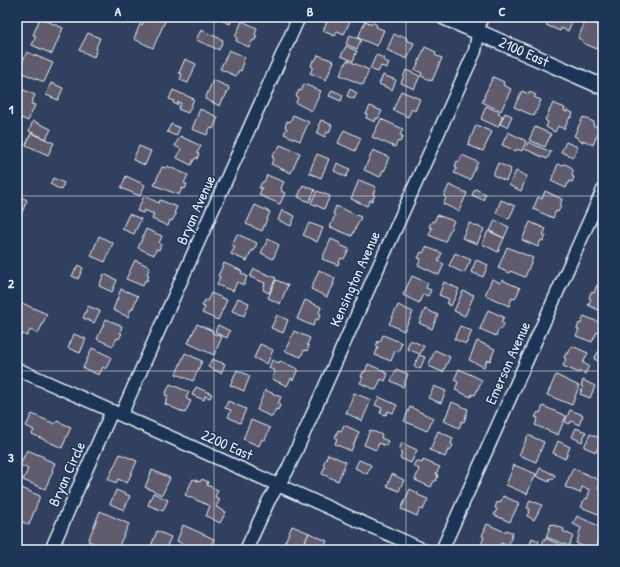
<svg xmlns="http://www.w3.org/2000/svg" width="620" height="567" viewBox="0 0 620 567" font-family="'Patrick Hand',sans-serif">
  <rect width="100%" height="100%" fill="#31405e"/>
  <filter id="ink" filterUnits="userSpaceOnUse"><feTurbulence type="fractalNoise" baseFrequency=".025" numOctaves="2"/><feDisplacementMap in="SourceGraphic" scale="8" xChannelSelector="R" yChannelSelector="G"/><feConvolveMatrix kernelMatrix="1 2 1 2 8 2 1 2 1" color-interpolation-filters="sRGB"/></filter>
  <g filter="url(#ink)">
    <g fill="#605b6e" stroke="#e8f1f8">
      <path d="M146 17H167L153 48 134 39 140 24 142 25Z"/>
      <path d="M223 17H231L230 19H232L230 24 221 20Z"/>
      <path d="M329 17H347L351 19 344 34 337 31 335 36 323 31Z"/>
      <path d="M550 17H574L568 31 561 28 560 31 546 25Z"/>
      <path d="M40 18 63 28 52 54 32 45 36 36 33 35Z"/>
      <path d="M586 20 603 27V39L601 38 597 49 583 43V41L578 38Z"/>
      <path d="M242 21 257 28 255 35 257 36 255 40H253L249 47 236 41 237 38 235 37Z"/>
      <path d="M365 21 370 23V24L371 25 372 22 377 25 376 27 384 30 377 46 358 38Z"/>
      <path d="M201 30 223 40 219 50 196 40Z"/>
      <path d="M88 33 100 38 96 48H97L94 57 79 50Z"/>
      <path d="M394 34 400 37 401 35 407 38 406 40 414 43 407 59 387 50Z"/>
      <path d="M350 35 361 40 357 49 346 44Z"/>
      <path d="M346 46 357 51 353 61 341 56Z"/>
      <path d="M425 47 436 52 435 55 442 58 432 81 421 76 422 73 415 70Z"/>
      <path d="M229 50 245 57 242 64 243 65 241 71 239 70 236 76 220 69Z"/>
      <path d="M27 52 53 63 44 82 18 71Z"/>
      <path d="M318 55 334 61 326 80 310 73 313 67 311 66 313 60 315 61Z"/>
      <path d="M376 55 384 58 383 60 389 63 387 68 381 66 378 72 370 69Z"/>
      <path d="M185 59 196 64 188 83 180 80 182 74 179 73Z"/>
      <path d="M347 60 369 70 363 85 340 75Z"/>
      <path d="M406 70 420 76 414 89 401 83Z"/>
      <path d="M383 75 396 80 392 90 379 84Z"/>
      <path d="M493 77 504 82 503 85 511 89 501 111 482 102 485 97 484 96Z"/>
      <path d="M213 80 229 87 228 88 229 89 224 99H223L220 106 205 99Z"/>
      <path d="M51 83 63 88 58 100 46 95Z"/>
      <path d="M304 84 321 91 312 111 296 103 298 97 296 96 299 90 301 91Z"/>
      <path d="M17 87 35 95 31 104 35 105 28 121 17 116Z"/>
      <path d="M350 89 357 93 354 99 347 96Z"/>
      <path d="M173 90 194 99 188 113 178 109 181 103 178 102 177 105 173 103 174 101 169 99Z"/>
      <path d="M332 90 343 95 341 101 329 96Z"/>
      <path d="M401 91 420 99 415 111 412 109 408 117 393 110Z"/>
      <path d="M522 91 529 94 530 92 536 95 534 97 541 100 534 116 514 107Z"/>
      <path d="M553 103 565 108 564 111 567 112V110L573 113 571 118 570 117 564 129 558 126 555 132 546 127 548 122 545 120Z"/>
      <path d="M370 106 382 111 378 119 376 118 375 122 366 118 367 114H366Z"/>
      <path d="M486 106 499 112 498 114 503 116 498 127 481 119Z"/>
      <path d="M200 109 218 117 213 129 210 128 207 135 192 129Z"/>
      <path d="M505 113 512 116 507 127 500 124Z"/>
      <path d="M293 115 309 122 300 141 284 134 287 128 285 127 287 121 290 122Z"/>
      <path d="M583 117 594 122 593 125 600 128 593 145 583 140V142L578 140V138L574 136Z"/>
      <path d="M381 119 403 129 400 135 403 136 400 142 398 141 395 147 372 137Z"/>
      <path d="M321 120 332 125 329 133 327 132 325 137 317 133 320 127 318 126Z"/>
      <path d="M33 121 51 129 46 139 29 131Z"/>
      <path d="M171 124 180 128 176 136 167 132Z"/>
      <path d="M476 125 492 132 483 151 468 145Z"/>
      <path d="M535 127 551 134 545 147 529 140Z"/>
      <path d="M344 130 361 138 355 151 338 143Z"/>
      <path d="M508 132 526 141 522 151 517 149 516 151 502 145Z"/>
      <path d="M31 133 54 143 48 155 26 145Z"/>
      <path d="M180 136 201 146 197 153 199 154 197 159 195 158 191 165 177 158 181 149 175 146Z"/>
      <path d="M528 142 551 152 547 159 525 149Z"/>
      <path d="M566 142 578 147 573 157 561 152Z"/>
      <path d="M280 145 300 153 291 173 271 164 274 158 272 157 275 151H277Z"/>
      <path d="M139 146 151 151 145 165 133 160Z"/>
      <path d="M373 150 389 157 386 165H387L384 171 383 170 380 177 364 170Z"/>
      <path d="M317 154 329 159 321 178 309 173Z"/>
      <path d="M462 155 478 162 470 180 454 173 457 168 455 167 457 161 459 162Z"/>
      <path d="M337 163 350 169 346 177 334 171Z"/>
      <path d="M498 163 511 169 506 181 493 175Z"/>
      <path d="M558 164 561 165 565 164 571 167 573 171 572 176 574 177 572 182 569 181 566 188 551 181Z"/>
      <path d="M167 166 188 175 184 183 187 184 185 189 182 188 179 195 154 185 162 167 166 168Z"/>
      <path d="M516 171 527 176 521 191 509 185Z"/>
      <path d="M267 175 284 182 281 188 282 189 281 191 285 193 280 204 259 195 262 188H259L262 182H264Z"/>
      <path d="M126 176 145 185 140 196 121 188Z"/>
      <path d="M53 178 64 183 61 190 50 184Z"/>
      <path d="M359 180 376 187 373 194 375 195 372 201 370 200 367 206 351 199Z"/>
      <path d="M303 185 315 190 309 202 298 197Z"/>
      <path d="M449 185 467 193 459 211 443 204 446 198 444 196Z"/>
      <path d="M475 189 486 194 483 200 472 195Z"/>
      <path d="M317 191 330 196 324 209 311 203Z"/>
      <path d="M545 191 562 199 560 206H561L558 212 556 211 553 218 533 209 538 197 542 199Z"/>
      <path d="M17 195 27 200 21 215 17 213Z"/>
      <path d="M144 196 159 203 160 200 177 207 174 213 176 214 172 221 170 220 168 226 152 219 154 214 144 210 143 213 137 211Z"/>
      <path d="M501 200 515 206 509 219 496 213Z"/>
      <path d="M255 205 270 212 262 231 246 224Z"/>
      <path d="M336 206 361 217 352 236 330 227 335 215 333 214Z"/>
      <path d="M282 210 295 216 291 226 278 220Z"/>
      <path d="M129 214 141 219 134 234 122 229Z"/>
      <path d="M437 215 454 221 445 242 429 235 432 228 429 227 432 221 434 222Z"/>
      <path d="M495 220 509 227 504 238 490 231Z"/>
      <path d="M530 222 546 229 543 235 546 236 543 241 541 240 538 247 522 240Z"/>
      <path d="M309 223 323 228 317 242 303 235Z"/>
      <path d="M469 223 484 229 477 244 462 238Z"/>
      <path d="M146 229 162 236 159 243 161 244 159 250 156 249 154 255 138 248Z"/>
      <path d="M488 231 504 238 498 252 482 244Z"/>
      <path d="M237 234 257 243 254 251 252 250 247 261 231 254 235 247 232 245Z"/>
      <path d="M99 236 113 243 105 262 91 256Z"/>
      <path d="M268 239 279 245 273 259 261 253Z"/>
      <path d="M331 239 340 243V245L349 249 344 259 341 258 338 265 322 259Z"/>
      <path d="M426 247 442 253 438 261 444 264 439 275 418 265 421 259 418 258 421 252 423 253Z"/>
      <path d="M507 247 533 258 525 277 510 271 509 273 498 268Z"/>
      <path d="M455 253 471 260 464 273 449 266Z"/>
      <path d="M135 260 150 267 147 274 149 275 147 281 145 280 143 286 126 279Z"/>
      <path d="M476 260 488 265 483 277 471 272Z"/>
      <path d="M224 263 242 271 241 273 247 276 244 285 237 282 233 291 217 285 220 277 218 276Z"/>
      <path d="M78 265 83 268 78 279 72 276Z"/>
      <path d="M254 269 276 278 269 293 263 290 265 283 250 277Z"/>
      <path d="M319 270 335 278 333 284H334L331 290H330L327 297 311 289Z"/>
      <path d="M104 274 117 280 112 292 99 286Z"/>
      <path d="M412 276 428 283 426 288 431 290 428 296 423 294 419 303 403 295Z"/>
      <path d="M492 279 501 283 502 280 520 288 515 299 512 298 509 306 485 295Z"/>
      <path d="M276 280 288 285 280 304 268 298Z"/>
      <path d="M444 282 459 289 451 306 447 304 449 299 439 295Z"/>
      <path d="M597 285 603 288V312L588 305 591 299 589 298 591 292 594 293Z"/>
      <path d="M121 289 138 296 132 310 131 309 128 317 113 310Z"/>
      <path d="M463 291 474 295 465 316 454 311Z"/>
      <path d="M211 293 227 300 218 320 202 313 205 307 202 306 205 300 207 301Z"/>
      <path d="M238 298 249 303 244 316 232 311Z"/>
      <path d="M305 300 321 307 319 313 321 314 318 320 316 319 313 326 297 319Z"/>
      <path d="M17 301 47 314 38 334 30 330 27 336 17 332Z"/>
      <path d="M398 305 413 312 404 331 389 324Z"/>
      <path d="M88 306 100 311 94 323 83 318Z"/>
      <path d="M425 309 438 315 432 329 419 323Z"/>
      <path d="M488 310 504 317 501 322 504 324 501 330 499 329 496 336 480 329Z"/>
      <path d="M277 315 288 320 283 333 271 328Z"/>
      <path d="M584 316 603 324V335L597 332 592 342 576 336 579 330 577 329 579 323 581 324Z"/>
      <path d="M106 319 122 326 120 333H122L119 339 117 338 113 346 97 339Z"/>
      <path d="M197 324 213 331 212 333 222 337 214 355 188 343Z"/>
      <path d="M218 325 230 331 227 338 215 332Z"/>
      <path d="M460 326 472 331 466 344 454 339Z"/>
      <path d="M294 331 310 338 307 345 309 346 307 351 304 350 301 357 285 351Z"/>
      <path d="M74 334 86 339 80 353 68 348Z"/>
      <path d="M383 335 402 343 398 352 395 351 391 361 375 355 378 347 376 346 378 341 380 342Z"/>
      <path d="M410 340 424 346 420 354 407 349Z"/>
      <path d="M477 341 495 349 490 361 487 360 484 367 469 360Z"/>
      <path d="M260 344 273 350 267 364 254 358Z"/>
      <path d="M572 346 588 353 583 363 589 366 585 374 580 371 579 373 563 366 566 359 564 358 566 353 568 354Z"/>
      <path d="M92 348 111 357 106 369 103 367 99 375 83 368Z"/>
      <path d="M435 350 450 357 443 372 428 366Z"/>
      <path d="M598 352 603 354V363L594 359Z"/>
      <path d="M185 353 202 361 193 381 176 374Z"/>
      <path d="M419 355 425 357 420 369 414 366Z"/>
      <path d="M212 359 225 364 221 373 208 367Z"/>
      <path d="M272 360 279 363 280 361 298 369 293 380 291 378 287 386 272 379 275 371 269 368Z"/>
      <path d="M368 364 384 371V372L388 374 385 381 381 379 376 390 360 383 363 377H361L363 372H365Z"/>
      <path d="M396 369 408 374 403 387 391 381Z"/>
      <path d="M459 369 482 380 475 395 472 394 471 397 455 390 458 382 454 380Z"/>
      <path d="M237 370 250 376 244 391 230 385Z"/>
      <path d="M556 375 579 386 572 405 547 395Z"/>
      <path d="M583 380 595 386 590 398 580 394 583 387 581 386Z"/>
      <path d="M170 384 189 392 186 398 188 399V400L191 401 185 413 165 404 168 396 165 395Z"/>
      <path d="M434 386 446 391 441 403 428 398Z"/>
      <path d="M196 387 212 394 210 398 205 396 204 400 192 395Z"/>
      <path d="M265 390 281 397 278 404 280 405 278 410 276 409 272 417 257 410Z"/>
      <path d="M354 393 371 400 362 421 346 413Z"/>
      <path d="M379 397 397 405 393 413 388 411 386 415 380 413 382 408 375 405Z"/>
      <path d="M228 401 246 409 240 423 228 417 231 410 225 408Z"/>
      <path d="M452 402 468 409 464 422 462 421 459 428 444 421Z"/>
      <path d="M543 406 566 416 558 435 535 425 538 418 535 417 538 412 540 413Z"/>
      <path d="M410 407 433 418 427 431 404 421Z"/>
      <path d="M570 410 583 415 579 425 571 421 570 424 565 422Z"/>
      <path d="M32 414 55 424 57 421 71 427 62 448 32 434 34 430 26 426Z"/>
      <path d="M251 420 270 428 265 440 262 439 259 446 243 439Z"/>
      <path d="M344 425 359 432 351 451 335 444 337 439 335 438 338 430 341 431Z"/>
      <path d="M576 428 586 432 582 442 572 437Z"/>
      <path d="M370 430 382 435 381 438 388 441 386 446 379 443 376 450 364 445Z"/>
      <path d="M438 431 453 438 451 444 453 445 450 451 448 450 445 457 430 450Z"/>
      <path d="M590 434 602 439 596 452 584 447Z"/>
      <path d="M528 435 544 442 536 462 519 455Z"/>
      <path d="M558 441 570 447 565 459 553 453Z"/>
      <path d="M402 443 417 450 411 463 400 458 402 454 400 453 401 452 399 450Z"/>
      <path d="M27 450 44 457 43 458 55 463 52 470 53 471 45 489 23 480 28 469 20 465Z"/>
      <path d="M120 454 137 461 127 483 118 479 116 483 108 479Z"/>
      <path d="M328 454 346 462 338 481 322 474 325 466 323 465Z"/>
      <path d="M359 460 371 465 367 474 355 468Z"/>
      <path d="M423 460 440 467 436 474 438 475 436 481H434L431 487 415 480 419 469 413 466 416 461 422 463Z"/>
      <path d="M514 465 536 474 527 494 506 485Z"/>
      <path d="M540 468 555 475 553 480 550 478 549 482 536 476Z"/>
      <path d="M573 468 601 481 598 488 603 490V516L581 507 585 498 587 499 590 490 582 487 580 493 565 487Z"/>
      <path d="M152 470 170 478 162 495 145 487Z"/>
      <path d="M392 474 404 480 399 491 387 486Z"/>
      <path d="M193 479 200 482 202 479 208 482 207 485 218 490 215 497 220 499 216 507 226 512 220 523 206 516 210 506 185 495Z"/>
      <path d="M17 486 40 496 29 525 17 519Z"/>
      <path d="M410 489 418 493V495L428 499 423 510 420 509 417 516 401 509Z"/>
      <path d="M116 490 130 496 124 510 110 504Z"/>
      <path d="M153 493 168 500 163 511 148 505Z"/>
      <path d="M503 496 519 503 510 522 494 515 497 509 495 508 497 502 500 503Z"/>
      <path d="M530 500 542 505 534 520 527 516 530 509 527 508Z"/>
      <path d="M100 511 129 524 117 550H105L106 547 99 544 98 545 88 541Z"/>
      <path d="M577 516 603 528 597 543 599 544 596 550H590L576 543 579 536H578L581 528 573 524Z"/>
      <path d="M487 524 505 532 506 530 513 533 508 546 501 543 498 550H492L481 545 484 537 482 536Z"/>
      <path d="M551 524 564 529 563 531 573 536 569 546 546 537Z"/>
      <path d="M183 525 214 539 211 545 213 546 211 550H191L184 547 185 545 177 541Z"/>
      <path d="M292 526 309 533 301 550H293L283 546Z"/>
      <path d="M157 531 171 537 165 550H160L151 546Z"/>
      <path d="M309 533 327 541 323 550H301Z"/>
      <path d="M532 538 539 541 536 550H528Z"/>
      <path d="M545 538 565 547 564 550H539Z"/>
    </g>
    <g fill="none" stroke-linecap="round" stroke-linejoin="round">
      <g stroke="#e8f1f8" stroke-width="15">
        <g id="minor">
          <path d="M17 369 424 550"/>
          <path d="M121 415 299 17"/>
          <path d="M51 550 112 411"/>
          <path d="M246 550 269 500 287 471 475 51 481 17"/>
          <path d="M442 550 603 190"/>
        </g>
      </g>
      <g stroke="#e8f1f8" stroke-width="18">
        <path id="tertiary" d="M444 17 603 87"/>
      </g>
      <use href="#minor" stroke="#1d3557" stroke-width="12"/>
      <use href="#tertiary" stroke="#1d3557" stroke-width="15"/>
    </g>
  </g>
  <path fill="none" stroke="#e8f1f8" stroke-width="1" stroke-opacity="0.55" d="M214 17V550M406 17V550M17 196H603M17 371H603"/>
  <g text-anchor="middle" stroke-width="3" stroke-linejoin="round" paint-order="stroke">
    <g font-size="15" fill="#e8f1f8" stroke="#1d3557">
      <text transform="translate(524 52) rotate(24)" y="5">2100 East</text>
      <text transform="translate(196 210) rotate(-66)" y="5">Bryan Avenue</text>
      <text transform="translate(355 279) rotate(-66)" y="5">Kensington Avenue</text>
      <text transform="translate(508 363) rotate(-66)" y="5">Emerson Avenue</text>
      <text transform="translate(227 445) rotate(24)" y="5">2200 East</text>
      <text transform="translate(67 474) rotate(-66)" y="5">Bryan Circle</text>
    </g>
  </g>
  <rect width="620" height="567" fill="none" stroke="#1d3557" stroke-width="44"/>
  <rect x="22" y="22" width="576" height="523" fill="none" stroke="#e8f1f8" stroke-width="1.5"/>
  <g font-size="13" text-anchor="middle" font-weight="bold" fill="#e8f1f8">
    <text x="118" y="16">A</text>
    <text x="310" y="16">B</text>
    <text x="502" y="16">C</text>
    <text x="11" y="114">1</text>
    <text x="11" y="288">2</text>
    <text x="11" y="462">3</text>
  </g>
</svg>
